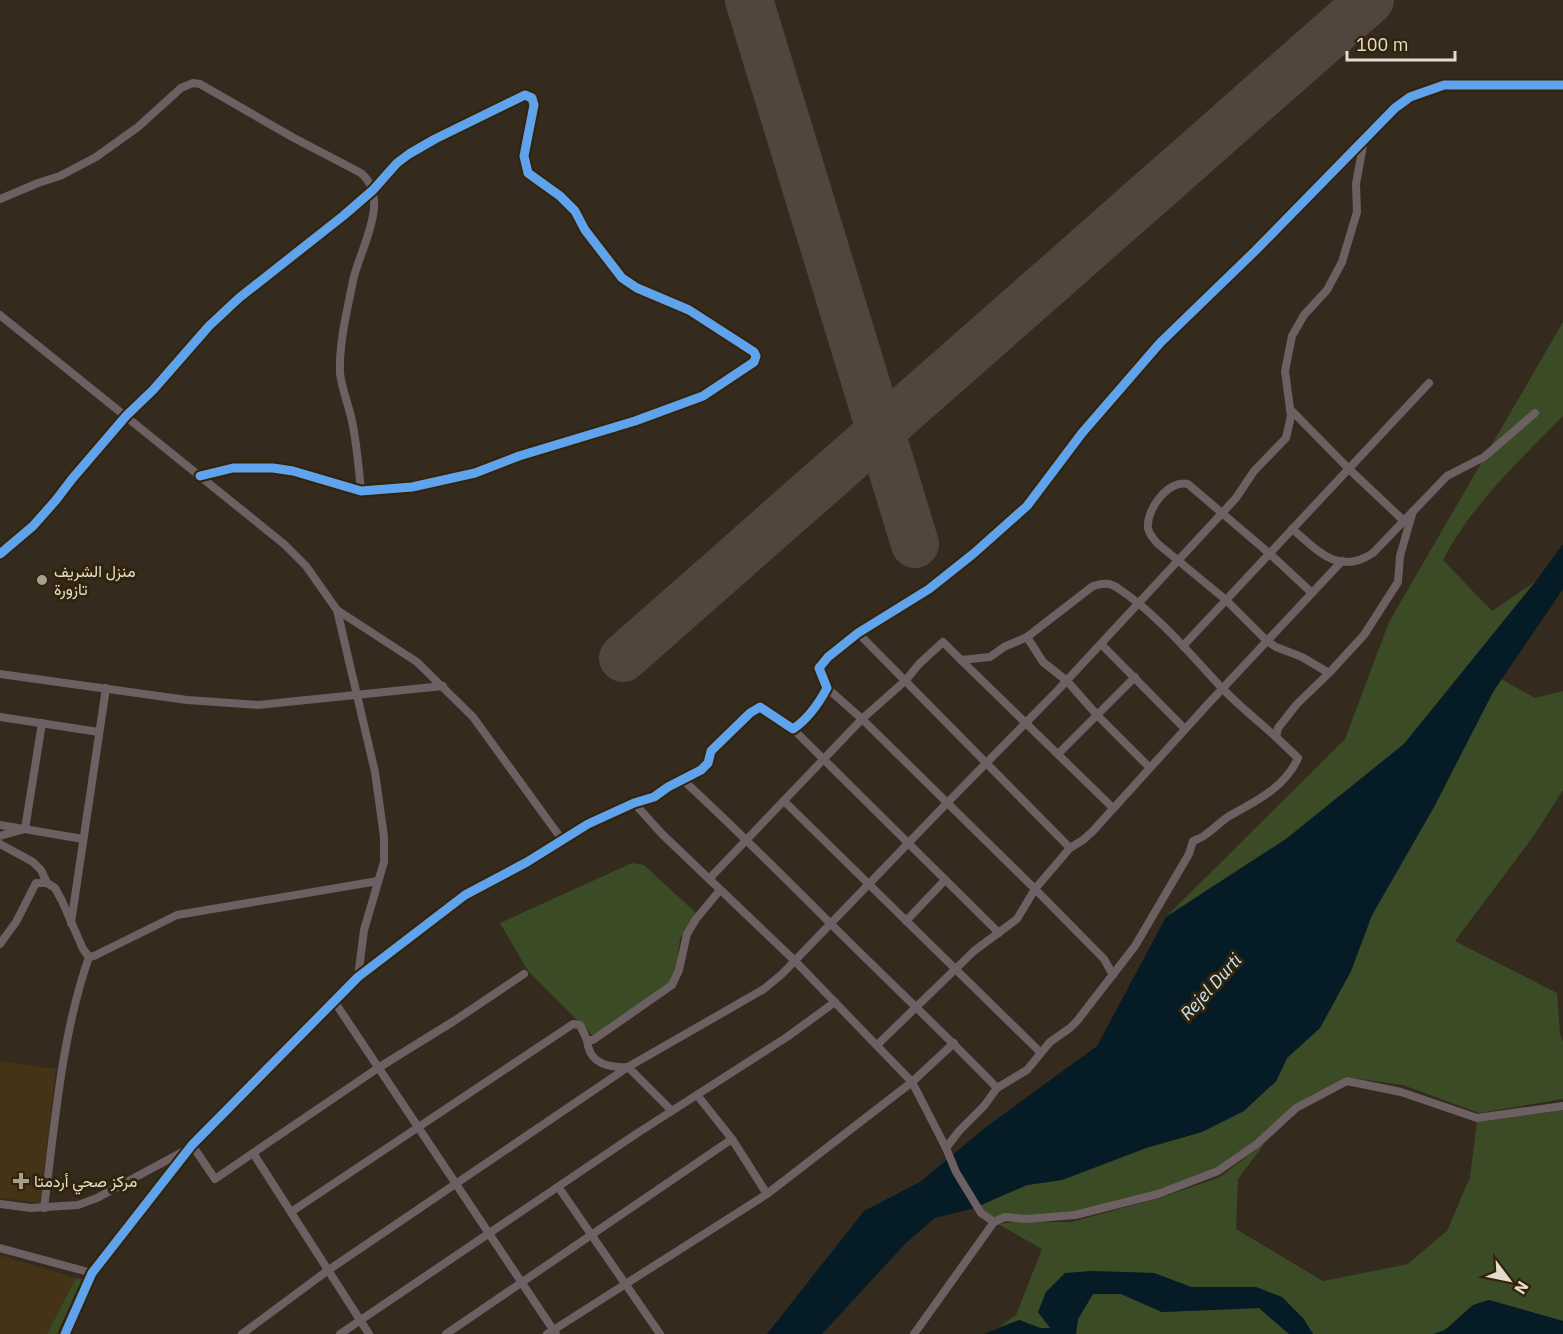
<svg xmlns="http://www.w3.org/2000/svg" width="1563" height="1334" viewBox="0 0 1563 1334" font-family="'IBM Plex Sans',Vazirmatn,sans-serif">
  <rect width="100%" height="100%" fill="#342b1e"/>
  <g fill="#443315">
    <path d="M0 1061 56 1069 40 1203 0 1198Z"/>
    <path d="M0 1255 76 1278 47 1334H0Z"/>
  </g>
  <g fill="#3a4b26">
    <path d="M1563 322V416C1519 461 1472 504 1443 560L1492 611 1536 581 1404 744 1286 839 1166 917 1345 739 1389 622Z"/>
    <path d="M1501 679 1535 698 1563 691V790L1535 834 1455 941 1557 993 1560 1034 1563 1042V1099L1479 1113 1403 1085 1346 1077 1292 1106 1255 1142 1217 1169 1158 1191 1074 1212 994 1219 982 1211 980 1206 1027 1185 1062 1180 1146 1148 1202 1132 1276 1082 1287 1058 1320 1028 1351 971 1372 915 1434 807 1493 692Z"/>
    <path d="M632 863 644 865 696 913 680 939 676 970 669 984 594 1037 528 971 500 923Z"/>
    <path d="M1563 1110V1321L1489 1300 1473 1305 1445 1330 1434 1334H1313L1303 1318 1256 1287H1191L1154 1273 1091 1271 1050 1328H1040L1020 1320 999 1327 1016 1315 1042 1249 998 1224 1014 1222H1071L1160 1198 1220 1177 1265 1143 1238 1179 1236 1229 1323 1281 1408 1264 1447 1231 1470 1177 1477 1122Z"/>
    <path d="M76 1278 82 1279 57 1334H47Z"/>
    <path d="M1093 1294H1121L1162 1312 1259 1308 1289 1334H1076L1078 1319Z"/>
  </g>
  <g fill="#051c27">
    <path d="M1563 544V589L1493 692 1434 807 1372 915 1351 971 1320 1028 1287 1058 1276 1081 1244 1111 1202 1132 1146 1148 1062 1180 1027 1185 971 1209 935 1218 906 1243 822 1334H767L864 1211 920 1182 986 1127 1097 1046 1166 917 1286 839 1404 744 1536 581Z"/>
    <path d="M1091 1271 1154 1273 1191 1287H1256L1282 1297 1303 1318 1313 1334H1289L1259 1308 1162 1312 1121 1294H1093L1078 1319 1076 1334H984L1019 1320 1040 1328H1050L1038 1312 1046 1292 1065 1273Z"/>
    <path d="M1489 1300 1563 1321V1334H1434L1445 1330 1473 1305Z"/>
  </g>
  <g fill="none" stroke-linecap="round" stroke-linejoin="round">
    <g stroke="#50463e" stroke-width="48">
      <path d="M749 0 915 544"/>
      <path d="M623 658 1370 0"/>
    </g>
    <g stroke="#6c6062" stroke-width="8">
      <path d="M0 199 38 183 60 176 96 157 138 127 181 88 193 83 200 84 294 138 361 173C392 200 359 250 353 281 347 311 339 342 340 373 342 391 350 408 353 426 357 447 359 470 361 491"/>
      <path d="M0 315 284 544 306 566 337 610 417 662 473 717 563 841"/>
      <path d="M1290 409 1349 469 1404 521"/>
      <path d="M1292 529C1319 551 1338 576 1373 553L1447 476 1484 457 1535 413"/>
      <path d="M0 554 33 526 56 500 72 479 126 416 153 390 209 326 239 298 343 216 373 190 397 163 409 154 435 139 525 95 532 98 534 105 524 156 528 173 560 196 575 211 585 230 622 278 637 288 689 310 754 352 756 356 754 362 703 396 635 421 519 456 475 473 412 487 361 491 293 471 273 468H233L200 476"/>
      <path d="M1312 593 1270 554 1188 484C1169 479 1146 509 1148 528 1149 535 1154 539 1158 544L1226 600 1267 641 1276 647 1302 657 1329 673"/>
      <path d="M337 610 375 772 384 837V862L364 930 358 977"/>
      <path d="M858 633 1070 848"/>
      <path d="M1027 637 1043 662 1067 681 1097 715 1149 767"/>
      <path d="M1101 644 1185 729"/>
      <path d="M1183 646 1429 383"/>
      <path d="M961 660 1113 808"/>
      <path d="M0 674 187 700 258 705 443 686"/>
      <path d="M827 688 862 719 1035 889 1104 959 1113 975"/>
      <path d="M0 717 99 732"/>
      <path d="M793 729 999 933"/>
      <path d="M1058 754 1135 677"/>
      <path d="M683 780C734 827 782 875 831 924 886 979 943 1032 997 1088"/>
      <path d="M784 801 1040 1052"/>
      <path d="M634 803 662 834 795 961 912 1082 946 1148 956 1172 981 1213 994 1222"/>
      <path d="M0 825 83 839"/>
      <path d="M0 836 25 829 42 723"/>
      <path d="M0 844 33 862 41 870 47 883 55 888 62 901 83 949 89 957"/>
      <path d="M709 879 862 719 906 680 919 664 943 642 961 660 990 657 1004 647 1027 637 1093 586C1103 583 1110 582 1119 589 1156 613 1191 655 1221 687 1238 705 1257 720 1276 737"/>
      <path d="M906 921 945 880"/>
      <path d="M71 923 106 688"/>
      <path d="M0 944 16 922 36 883H47"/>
      <path d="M89 957 94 956 177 915 378 881"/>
      <path d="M334 1001 556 1334"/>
      <path d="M587 1040C589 1064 608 1068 628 1067L672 1111"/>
      <path d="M877 1045 974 951 1017 919 1035 889 1070 848 1083 840 1092 832 1208 704 1342 561"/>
      <path d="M697 1095 732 1139 767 1194"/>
      <path d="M192 1145 215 1179 253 1153 369 1334"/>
      <path d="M946 1148 959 1131 984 1106 997 1088 1027 1070 1050 1042 1070 1028 1077 1021 1135 946 1189 854 1193 841C1197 839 1202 838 1205 835 1214 829 1222 820 1231 815 1257 801 1286 786 1298 758L1276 737 1278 728 1297 704 1329 673 1364 635 1398 582 1400 556 1413 511"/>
      <path d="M253 1153 378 1068 454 1021 524 974"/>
      <path d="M559 1188 660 1334"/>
      <path d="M0 1204 31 1208 78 1205 97 1198 186 1150"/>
      <path d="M44 1208C55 1124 61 1037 89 957"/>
      <path d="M291 1212 573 1024 580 1025 587 1040H593L672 985 679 970 687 934 696 919 720 890"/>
      <path d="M0 1248 92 1273"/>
      <path d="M65 1334 92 1273 192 1145 358 977 465 895 527 862 588 824 634 803 654 797 668 787 701 770 708 763 711 751 750 713 760 707 793 729C808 719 819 703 827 688L819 668 828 657 858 633 929 589 973 554 1027 506 1082 433 1160 343 1256 250 1395 108 1410 97 1444 85H1563"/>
      <path d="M242 1334 327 1271 628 1067 764 989 782 974 947 803 1058 690 1236 498 1254 471 1286 438 1291 416 1285 371 1292 336 1304 315 1327 290 1342 262 1357 212 1356 184 1364 140"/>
      <path d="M340 1334 636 1134 787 1037 835 1002"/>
      <path d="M446 1334 732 1139"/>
      <path d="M547 1334 767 1194 912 1082 954 1043"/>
      <path d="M914 1334 994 1222 1005 1217 1026 1219 1075 1215 1158 1194 1218 1171 1257 1144 1296 1108 1347 1081 1401 1092 1477 1118 1563 1106"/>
    </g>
    <g stroke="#32230b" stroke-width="13">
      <g id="cycleway">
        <path d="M0 554 33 526 56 500 72 479 126 416 153 390 209 326 239 298 343 216 373 190 397 163 409 154 435 139 525 95 532 98 534 105 524 156 528 173 560 196 575 211 585 230 622 278 637 288 689 310 754 352 756 356 754 362 703 396 635 421 519 456 475 473 412 487 361 491 293 471 273 468H233L200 476"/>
        <path d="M65 1334 92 1273 192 1145 358 977 465 895 527 862 588 824 634 803 654 797 668 787 701 770 708 763 711 751 750 713 760 707 793 729C808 719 819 703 827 688L819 668 828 657 858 633 929 589 973 554 1027 506 1082 433 1160 343 1256 250 1395 108 1410 97 1444 85H1563"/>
      </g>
    </g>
    <use href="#cycleway" stroke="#60a3ed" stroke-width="9"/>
  </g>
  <g fill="#a89e90" stroke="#32230b" stroke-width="2">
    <circle cx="42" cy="580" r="6"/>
    <path d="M18 1172h6v6h6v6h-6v6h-6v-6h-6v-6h6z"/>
  </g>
  <g text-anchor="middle" stroke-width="6" stroke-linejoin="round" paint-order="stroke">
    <g font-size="16" fill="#e6dcce" stroke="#32230b" text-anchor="start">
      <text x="54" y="577">منزل الشريف<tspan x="54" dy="18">تازورة</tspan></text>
      <text x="34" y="1187">مركز صحي أردمتا</text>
    </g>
    <g font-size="18" font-style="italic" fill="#c6e7f9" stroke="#32230b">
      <text transform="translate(1211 987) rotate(-48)" y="6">Rejel Durti</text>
    </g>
  </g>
  <g transform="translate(1509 1280) rotate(122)" stroke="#32230b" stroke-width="4.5" paint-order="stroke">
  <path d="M0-4.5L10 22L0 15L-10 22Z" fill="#e6dcce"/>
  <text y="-9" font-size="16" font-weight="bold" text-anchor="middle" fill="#e6dcce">N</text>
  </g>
  <path d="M1347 51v9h108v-9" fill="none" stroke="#e6dcce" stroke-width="3"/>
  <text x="1356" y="51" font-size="18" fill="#e6dcce" stroke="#32230b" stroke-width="4.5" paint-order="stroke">100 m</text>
</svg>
